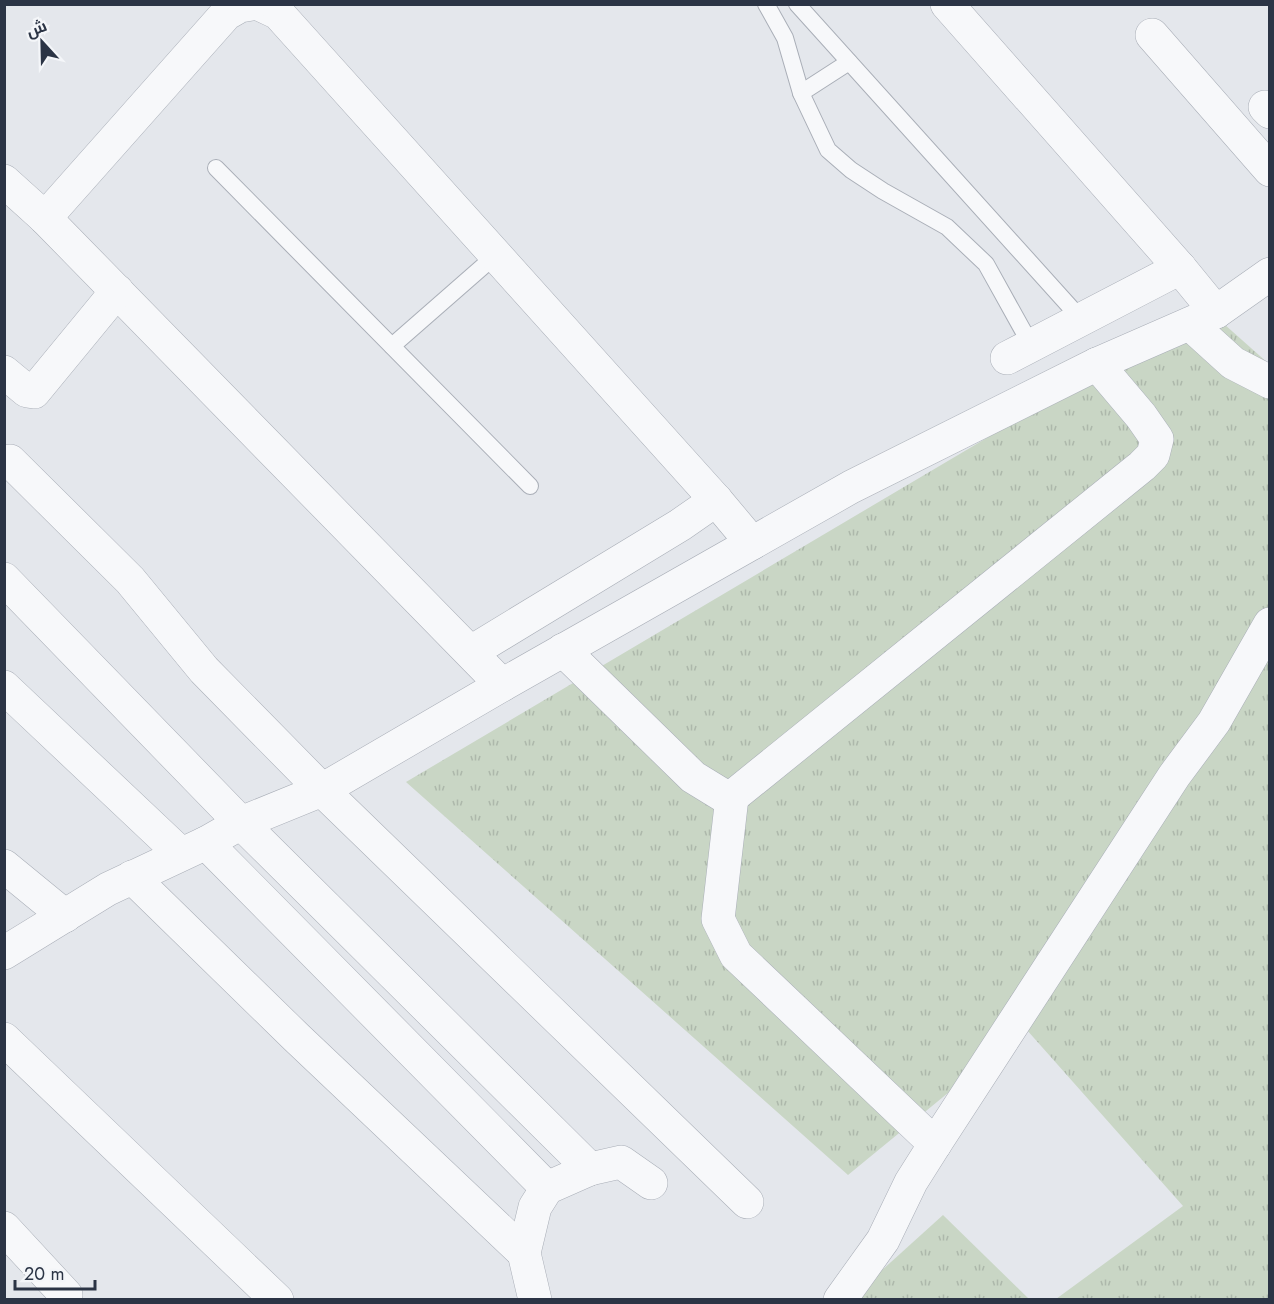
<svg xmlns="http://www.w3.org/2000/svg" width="1274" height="1304" viewBox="0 0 1274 1304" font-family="Jost,Cairo,sans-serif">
  <defs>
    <pattern id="grass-tufts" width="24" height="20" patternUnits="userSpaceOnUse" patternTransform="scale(1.5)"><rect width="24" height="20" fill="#c9d6c5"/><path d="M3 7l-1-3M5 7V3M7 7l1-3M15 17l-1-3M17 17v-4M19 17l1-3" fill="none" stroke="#adb8ab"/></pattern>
  </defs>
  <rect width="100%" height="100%" fill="#e4e7ec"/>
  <g fill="url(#grass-tufts)">
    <path d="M1206 308 1269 364V1299H1056L1183 1206 1026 1029 848 1175 406 782Z"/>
    <path d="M943 1215 1029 1299 849 1300Z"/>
  </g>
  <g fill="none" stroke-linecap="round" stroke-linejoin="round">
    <g stroke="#a9aeb7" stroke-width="18">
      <g id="service">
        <path d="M766 4 785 38 801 93 828 150 851 170 883 191 947 227 986 264 1031 345"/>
        <path d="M797 4 1081 319"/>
        <path d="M801 93 849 62"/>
        <path d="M216 168 530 486"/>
        <path d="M392 346 496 255"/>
      </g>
    </g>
    <g stroke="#a9aeb7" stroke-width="34">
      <g id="minor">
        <path d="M259 4 278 13 716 500 752 543"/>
        <path d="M947 4 1180 268 1216 312"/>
        <path d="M1152 35 1270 170"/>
        <path d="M1265 107 1270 112"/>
        <path d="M4 181 45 218 502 685"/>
        <path d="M45 218 226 14 240 6 252 4"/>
        <path d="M1190 324 1233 363 1270 382"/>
        <path d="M1007 358 1180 268"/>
        <path d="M4 372 27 391 34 392 117 291"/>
        <path d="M10 461 130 580 204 670 322 790 747 1202"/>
        <path d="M4 579 241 823 590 1169"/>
        <path d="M563 650 693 777 724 796 732 797 1142 466 1153 455 1157 439 1141 416 1097 364"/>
        <path d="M471 652 680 525 716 500"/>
        <path d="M4 687 181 854"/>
        <path d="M732 797 718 919 736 955 935 1144"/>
        <path d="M206 843 547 1188"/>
        <path d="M4 866 65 916"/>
        <path d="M132 877 296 1037 524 1253"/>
        <path d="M4 953 108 889 206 843 241 823 322 790 502 685 851 487 1097 364 1216 312 1270 274"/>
        <path d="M4 1039 277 1300"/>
        <path d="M4 1228 66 1295"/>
        <path d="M535 1300 524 1253 535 1207 547 1188 590 1169 621 1162 651 1183"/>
        <path d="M840 1300 883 1240 911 1182 935 1144 1174 776 1214 722 1270 624"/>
      </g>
    </g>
    <use href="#service" stroke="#f7f8fa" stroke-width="16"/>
    <use href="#minor" stroke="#f7f8fa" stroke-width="33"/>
  </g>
  <rect width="1274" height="1304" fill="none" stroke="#2b3445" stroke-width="12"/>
  <g transform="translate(42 42) rotate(338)" stroke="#f4f6f9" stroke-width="4.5" paint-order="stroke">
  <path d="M0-4.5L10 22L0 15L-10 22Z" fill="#2b3445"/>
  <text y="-9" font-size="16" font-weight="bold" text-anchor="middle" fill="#2b3445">ش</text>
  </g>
  <path d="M15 1280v9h80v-9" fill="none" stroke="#2b3445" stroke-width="3"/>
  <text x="24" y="1280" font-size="18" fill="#2b3445" stroke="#f4f6f9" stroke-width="4.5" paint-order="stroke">20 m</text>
</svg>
